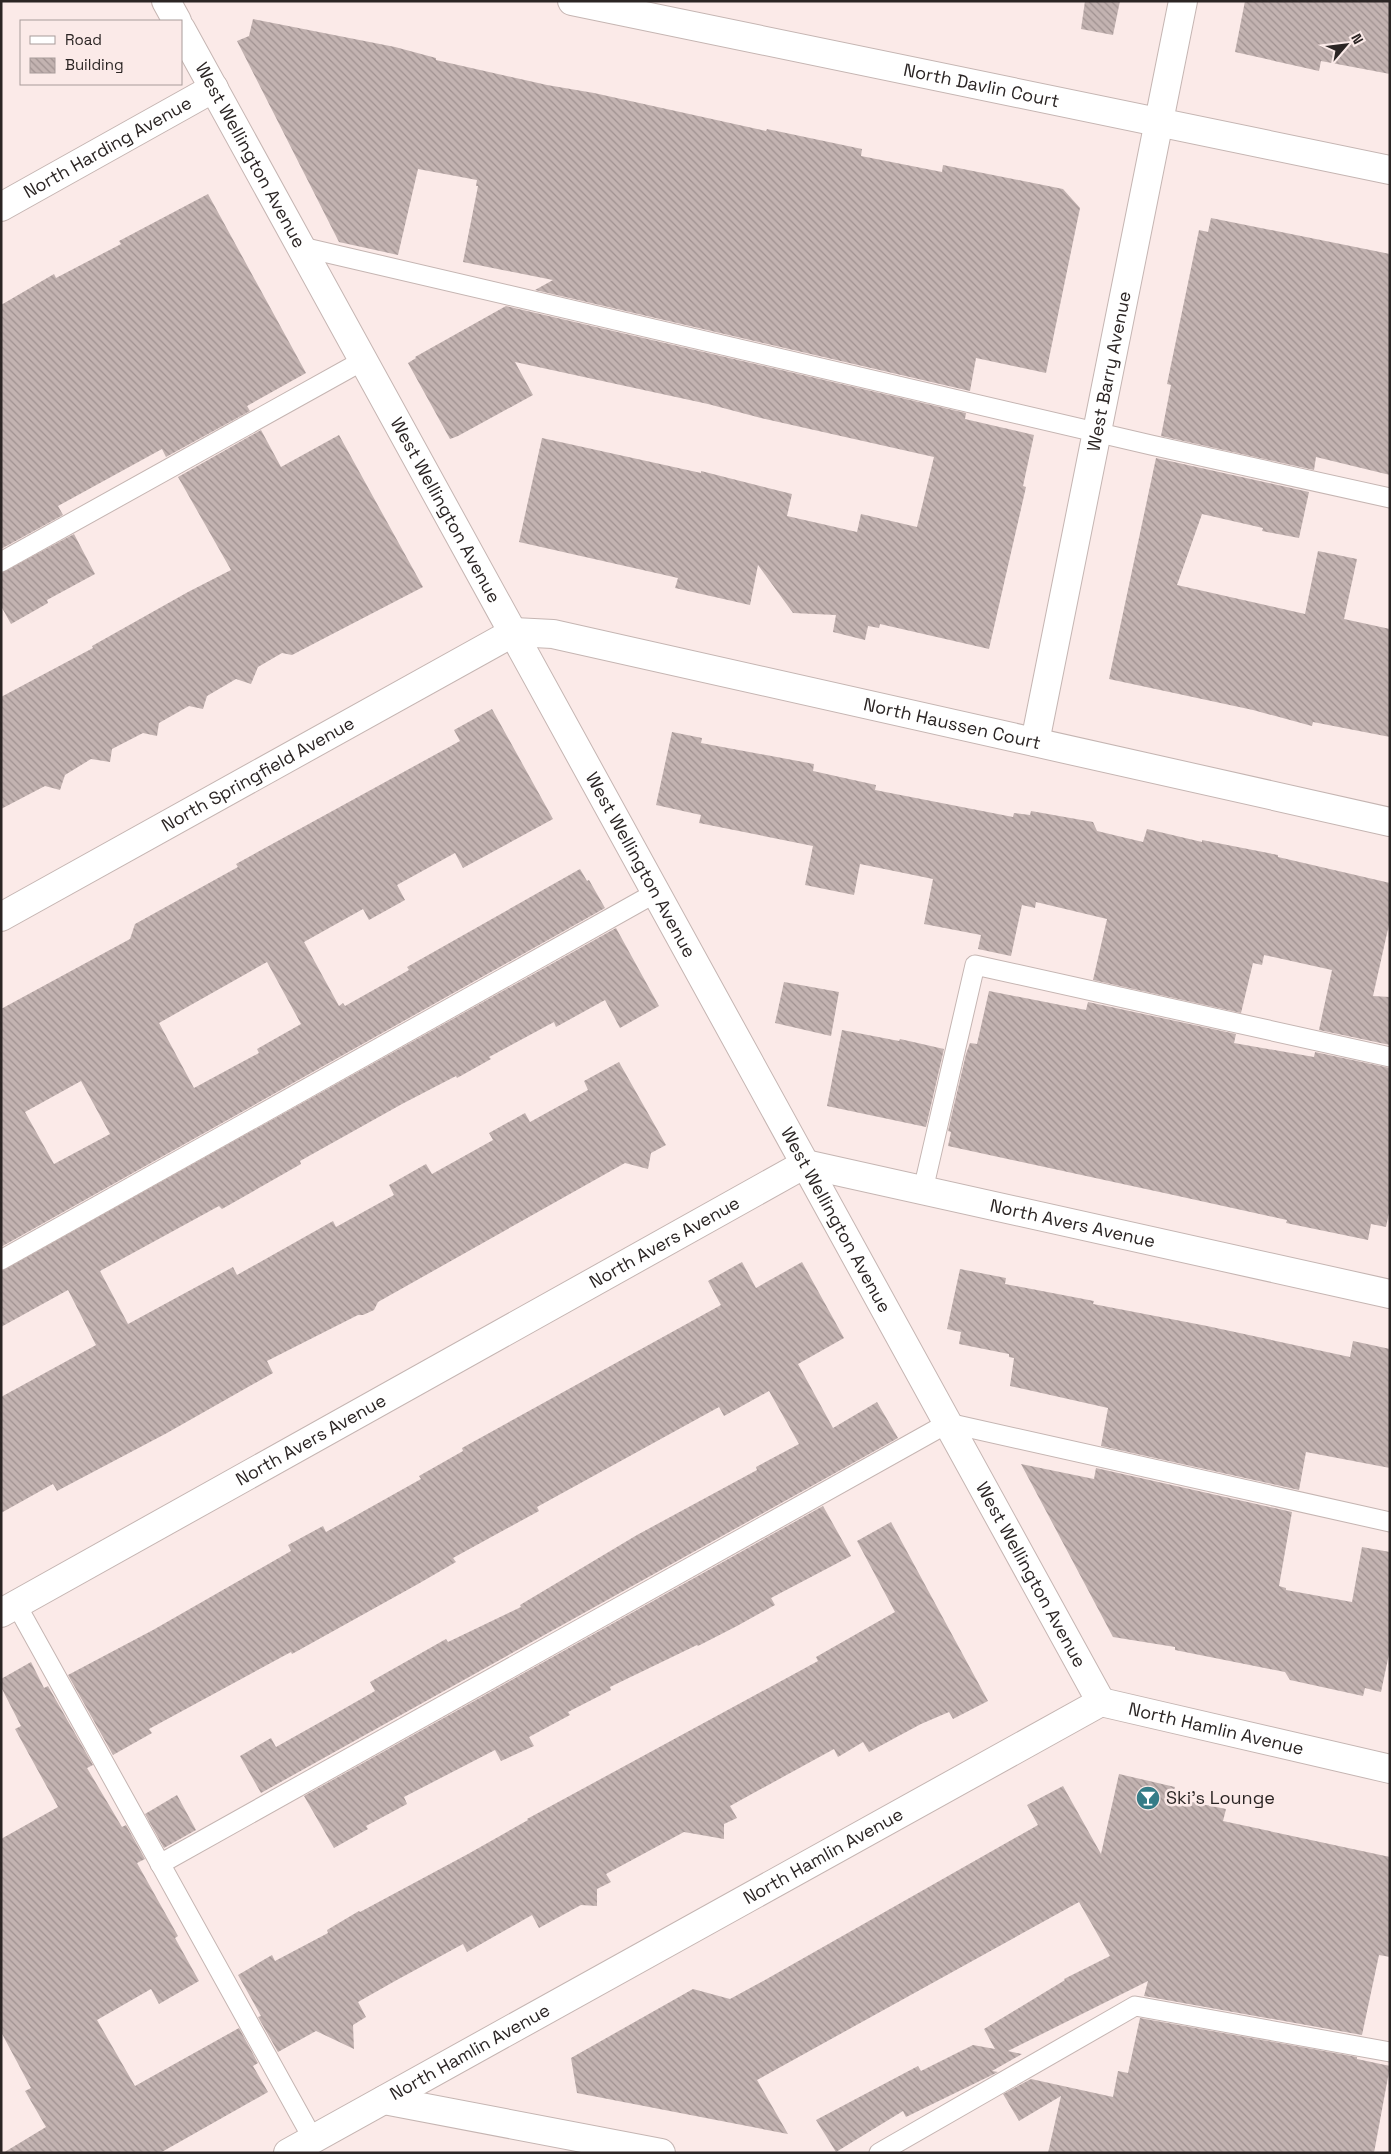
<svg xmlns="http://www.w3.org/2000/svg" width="1391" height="2154" viewBox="0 0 1391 2154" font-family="'Space Grotesk',sans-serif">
  <defs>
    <pattern id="building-back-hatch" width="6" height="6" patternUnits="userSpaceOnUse" patternTransform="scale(1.25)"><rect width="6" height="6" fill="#c3b3b1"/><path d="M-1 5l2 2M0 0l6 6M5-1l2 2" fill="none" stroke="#9f9190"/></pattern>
  </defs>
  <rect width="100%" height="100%" fill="#fbeae8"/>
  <g fill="url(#building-back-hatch)" fill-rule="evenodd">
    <path d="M1085 1H1120L1113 35 1081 29Z"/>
    <path d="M1245 1H1390V74L1321 61 1319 71 1235 52Z"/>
    <path d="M253 19 395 47 436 58V60L547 85 594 93 766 131 767 129 862 149 861 156 942 172 943 165 1063 189 1080 208 1046 373 976 358 970 391 535 290 553 280 463 262 478 186H476L477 180 418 169 398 255 339 242 237 41 249 36Z"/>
    <path d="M208 194 306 373 247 406 250 411 166 457 162 449 58 506 63 515 1 549V305L54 274 56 278 121 244 119 241Z"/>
    <path d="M1211 218 1390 254V475L1316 457 1314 470 1161 436 1171 385 1167 384 1199 230 1208 232Z"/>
    <path d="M506 306 966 413 965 419 1034 435 1023 486 1026 487 989 649 880 624 879 628 868 626 865 640 833 632 836 615 793 613 758 565 750 605 675 588 678 578 519 542 542 438 701 473V471L792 494 787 516 857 532 861 514 917 527 934 457 761 418 708 404 515 362 533 395 458 436 450 439 408 363 416 358 415 357Z"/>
    <path d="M261 430 281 467 339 435 423 587 292 655 282 653 258 667 251 684 236 679 207 696 203 709 189 706 159 723 157 736 143 733 112 749 110 762 91 759 65 775 60 790 45 786 1 809V697L93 648 92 646 188 592 231 570 178 477Z"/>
    <path d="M1156 458 1309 492 1299 538 1262 531 1263 528 1202 514 1177 585 1305 614 1318 551 1357 559 1344 619 1390 629V737L1313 722 1312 726 1253 710 1109 679Z"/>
    <path d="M74 534 95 574 47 600 48 603 11 624 1 606V573Z"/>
    <path d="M492 709 553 819 463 868 455 853 397 885 405 900 369 920 363 909 304 942 339 1006 343 1003 345 1006 409 970 407 967 580 869 587 881 589 880 605 908 1 1247V1009L130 939 135 924 238 867 236 864 460 741 454 730ZM267 962 301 1024 257 1049 259 1053 194 1088 159 1023ZM81 1081 110 1134 54 1164 25 1112Z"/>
    <path d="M672 732 702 738 701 743 814 764 813 771 876 785 875 790 1013 817 1014 813 1030 815 1031 811 1093 822 1097 831 1143 842 1147 829 1202 842V840L1278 855V857L1390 883V920L1373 996 1390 997V1045L1319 1030 1332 970 1264 955 1262 965 1253 963 1241 1013 1093 980 1107 919 1036 902 1035 908 1022 905 1011 956 978 949 981 935 924 924 933 879 860 864 854 895 805 885 813 846 699 823 701 815 656 805Z"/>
    <path d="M616 928 659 1006 620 1028 605 1000 556 1027 554 1022 489 1057 491 1059 457 1078 456 1076 402 1104 300 1161 301 1164 222 1209 219 1206 100 1271 128 1324 233 1267 237 1275 333 1221 336 1227 394 1195 389 1185 426 1164 432 1174 493 1140 489 1133 525 1113 530 1122 588 1090 584 1081 619 1062 666 1145 651 1153 648 1169 625 1163 378 1302 374 1310 363 1315H358L267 1361 273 1373 167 1433 57 1491 53 1484 1 1513V1397L96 1345 68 1290 1 1327V1271Z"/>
    <path d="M784 982 839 992 831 1036 775 1023Z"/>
    <path d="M989 991 1086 1010 1088 1002 1236 1034 1234 1043 1314 1057 1315 1052 1390 1068V1208L1386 1227 1371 1224 1368 1240 1286 1223 1287 1220 1178 1196 948 1146 951 1132 948 1131 966 1054 970 1043 977 1044Z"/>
    <path d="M842 1030 899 1041 900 1039 944 1049 926 1127 827 1106Z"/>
    <path d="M742 1262 756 1288 802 1262 844 1338 798 1364 833 1428 877 1402 898 1438 261 1793 240 1756 271 1738 276 1747 333 1715 375 1691 370 1682 446 1639 448 1642 521 1607 520 1605 637 1535 757 1470 756 1467 799 1444 769 1391 724 1416 719 1407 537 1507 539 1511 453 1558 456 1562 418 1584 292 1654 291 1652 149 1729 152 1733 113 1755 68 1675 153 1630 291 1551 288 1545 323 1526 326 1532 355 1516 421 1479 419 1476 463 1451 462 1448 721 1305 708 1281Z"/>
    <path d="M960 1269 1006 1278 1005 1284 1094 1301 1093 1304 1207 1326 1350 1357 1353 1341 1390 1349V1468L1306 1452 1299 1490 1101 1446 1108 1408 1010 1386 1014 1358 1009 1357V1354L959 1344 961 1332 947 1329Z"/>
    <path d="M1021 1464 1094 1479 1096 1468 1292 1512 1279 1586 1286 1588V1590L1352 1602 1362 1547 1390 1552V1649L1381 1692 1365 1688 1363 1696 1290 1680 1285 1672 1175 1650V1647L1113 1637Z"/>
    <path d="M823 1506 851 1556 771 1598 775 1605 737 1626 698 1646 697 1645 610 1687 611 1690 568 1712 570 1715 529 1737 534 1746 501 1761 495 1750 404 1797 407 1804 366 1826 368 1829 334 1848 304 1796Z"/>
    <path d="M891 1522 988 1701 953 1719 949 1712 921 1724 869 1752 863 1742 838 1757 834 1749 730 1806 737 1818 724 1824V1839L684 1832 606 1874 611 1882 597 1889V1906L581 1905 539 1928 532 1915 467 1952 463 1944 395 1981 358 2002 366 2017 353 2025 354 2049 316 2031 278 2052 258 2017 261 2016 238 1975 272 1955 275 1961 328 1933 327 1930 359 1911 360 1912 468 1854 528 1820 527 1819 818 1661 816 1657 895 1612 857 1541Z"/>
    <path d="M31 1662 44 1688 48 1686 93 1765 87 1768 122 1827 126 1825 145 1859 137 1863 178 1936 175 1938 199 1981 159 2004 151 1989 97 2020 135 2086 239 2028 258 2063 253 2066 268 2092 160 2153H3L46 2127 25 2091 31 2088 1 2032V1839L58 1807 15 1729 21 1726 1 1687V1679Z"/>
    <path d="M1119 1774 1175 1787 1172 1798 1226 1809 1223 1821 1390 1857V1957L1379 1955 1362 2035 1144 1996 1148 1981 1008 2051 1022 2054 992 2071 998 2072 992 2075 906 2117 903 2111 836 2152 816 2120 918 2066 921 2071 973 2045 995 2049 984 2029 1065 1980 1064 1979 1110 1956 1079 1902 757 2080 788 2134 577 2093 571 2058 693 1989 730 1999 765 1980 1038 1825 1027 1805 1063 1786 1101 1854Z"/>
    <path d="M177 1795 196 1830 164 1848 145 1814Z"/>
    <path d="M1140 2018 1357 2057V2059L1390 2066 1374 2153H1048L1061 2096 1019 2121 1003 2094 1031 2079 1113 2097 1118 2071 1128 2073Z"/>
  </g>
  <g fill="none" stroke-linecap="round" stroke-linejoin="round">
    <g stroke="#c5b5b2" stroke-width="21">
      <g id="service">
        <path d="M302 247 1151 445 1390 498"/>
        <path d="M1 562 364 360"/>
        <path d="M923 1190 975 965 1390 1057"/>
        <path d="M1 1260 657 892"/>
        <path d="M16 1604 313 2139"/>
        <path d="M160 1864 948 1423 1390 1522"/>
        <path d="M879 2153 1135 2006 1390 2052"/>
      </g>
    </g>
    <g stroke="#c5b5b2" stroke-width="30">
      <g id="minor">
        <path d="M166 1 177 21"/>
        <path id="s1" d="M572 1 1390 170"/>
        <path id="s2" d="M181 29 1101 1702"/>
        <path id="s3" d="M1 207 214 88"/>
        <path id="s4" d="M1035 742 1183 1"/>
        <path id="s5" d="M1 917 514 632 553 634 1390 822"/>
        <path id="s6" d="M1 1613 805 1164 1390 1294"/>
        <path d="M384 2100 661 2153"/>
        <path id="s7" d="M288 2153 1101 1702 1390 1769"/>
      </g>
    </g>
    <use href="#service" stroke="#fff" stroke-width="19"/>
    <use href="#minor" stroke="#fff" stroke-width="28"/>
  </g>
  <defs>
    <g id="bar-disc" transform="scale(1.25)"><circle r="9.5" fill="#357c87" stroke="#fbeae8"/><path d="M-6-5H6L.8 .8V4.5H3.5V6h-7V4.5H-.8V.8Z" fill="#fff"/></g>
  </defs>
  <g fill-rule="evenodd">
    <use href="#bar-disc" x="1148" y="1798"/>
  </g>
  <g text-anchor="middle" stroke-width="5" stroke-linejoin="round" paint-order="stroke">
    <g font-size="18" fill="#2b2524" stroke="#fbeae8">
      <text dy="6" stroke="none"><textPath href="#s1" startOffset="418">North Davlin Court</textPath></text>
      <text dy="6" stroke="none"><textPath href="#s3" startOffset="122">North Harding Avenue</textPath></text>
      <text dy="6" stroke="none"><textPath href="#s2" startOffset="144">West Wellington Avenue</textPath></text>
      <text dy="6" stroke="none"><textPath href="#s4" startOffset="378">West Barry Avenue</textPath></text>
      <text dy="6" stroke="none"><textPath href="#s2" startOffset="549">West Wellington Avenue</textPath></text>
      <text dy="6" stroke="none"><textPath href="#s5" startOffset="1035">North Haussen Court</textPath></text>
      <text dy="6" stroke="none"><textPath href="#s5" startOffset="294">North Springfield Avenue</textPath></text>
      <text dy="6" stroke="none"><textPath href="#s2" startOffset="954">West Wellington Avenue</textPath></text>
      <text dy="6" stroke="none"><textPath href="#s2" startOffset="1359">West Wellington Avenue</textPath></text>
      <text dy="6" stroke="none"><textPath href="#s6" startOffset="1195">North Avers Avenue</textPath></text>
      <text dy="6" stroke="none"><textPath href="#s6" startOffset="760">North Avers Avenue</textPath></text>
      <text dy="6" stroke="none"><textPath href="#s6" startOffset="355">North Avers Avenue</textPath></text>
      <text dy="6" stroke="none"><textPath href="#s2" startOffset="1764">West Wellington Avenue</textPath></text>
      <text dy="6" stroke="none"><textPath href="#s7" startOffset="1048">North Hamlin Avenue</textPath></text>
      <text dy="6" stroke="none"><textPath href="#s7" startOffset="612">North Hamlin Avenue</textPath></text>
      <text dy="6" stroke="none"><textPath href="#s7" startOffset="208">North Hamlin Avenue</textPath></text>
    </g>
    <g font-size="18" fill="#2b2524" stroke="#fbeae8" text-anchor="start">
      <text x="1166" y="1804">Ski's Lounge</text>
    </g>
  </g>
  <rect width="1391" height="2154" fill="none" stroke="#2b2524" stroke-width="5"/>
  <rect x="20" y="20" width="162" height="65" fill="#fbeae8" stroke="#a89b9a"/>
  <rect x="30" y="36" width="25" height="8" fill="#ffffff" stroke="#a89b9a"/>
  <text x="65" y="45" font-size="15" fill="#2b2524">Road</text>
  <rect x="30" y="58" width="25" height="15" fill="url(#building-back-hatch)" stroke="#a89b9a"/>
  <text x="65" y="70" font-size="15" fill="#2b2524">Building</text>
  <g transform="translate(1346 45) rotate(62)" stroke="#fbeae8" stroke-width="4" paint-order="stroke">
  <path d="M0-4L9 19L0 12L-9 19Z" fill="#2b2524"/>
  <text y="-8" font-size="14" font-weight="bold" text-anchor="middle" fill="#2b2524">N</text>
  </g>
</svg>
